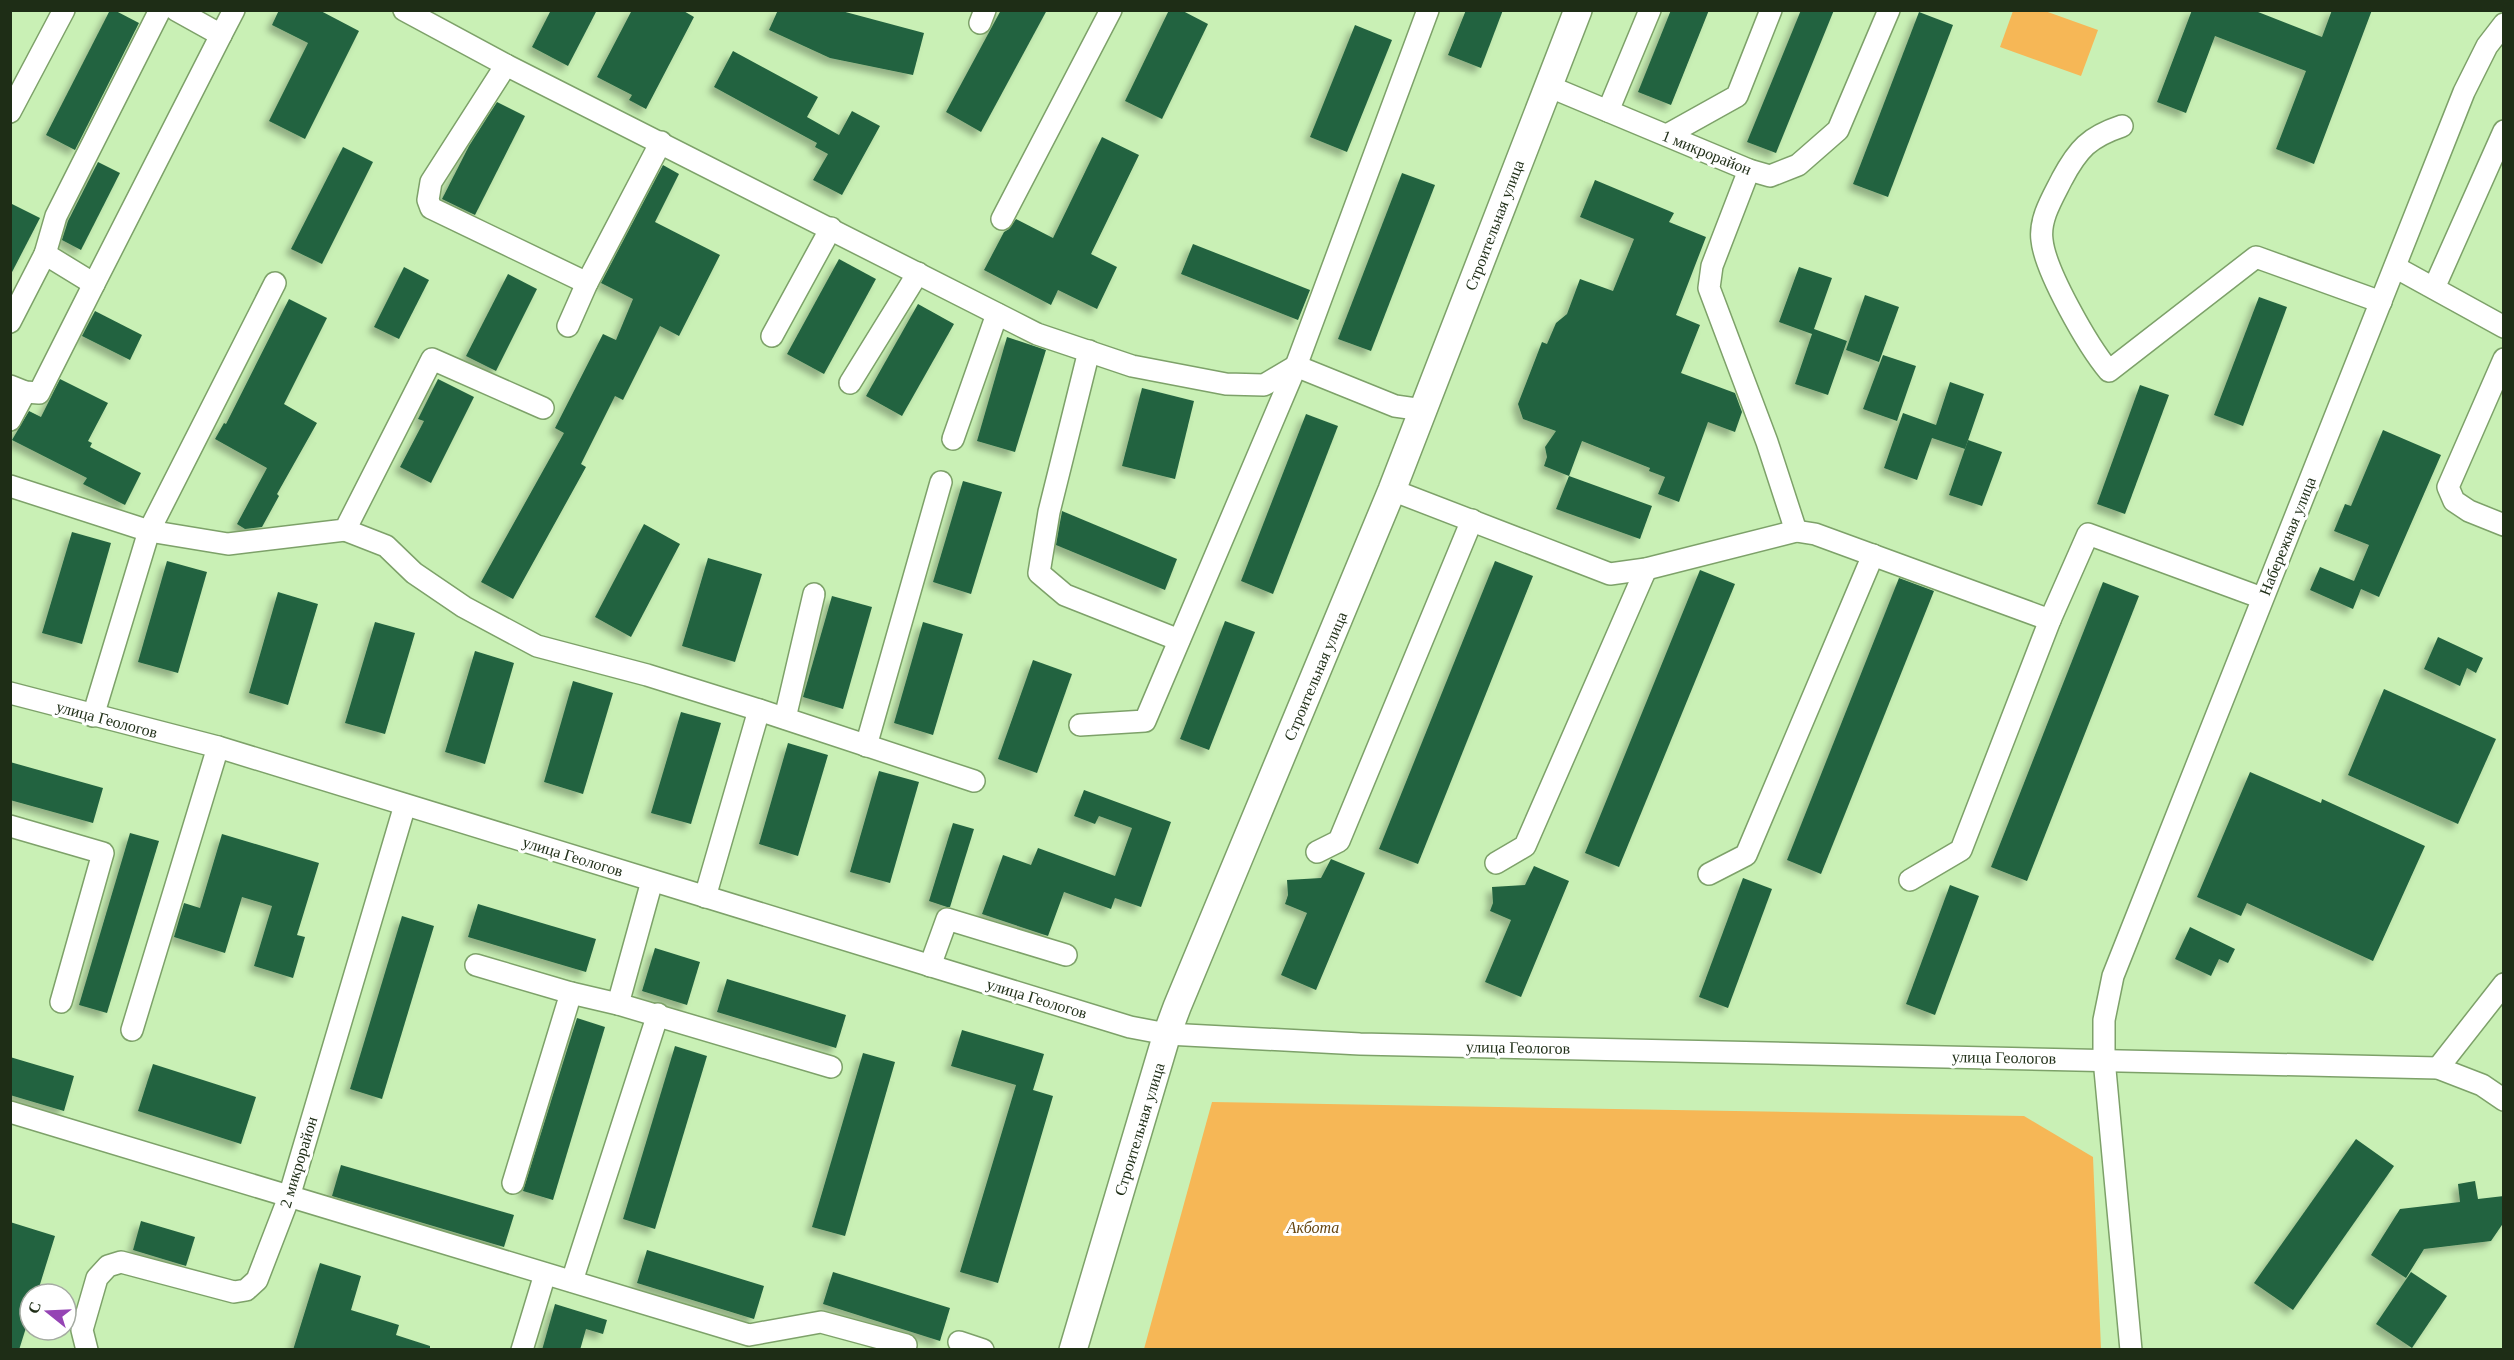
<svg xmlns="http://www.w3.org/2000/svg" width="2514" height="1360" viewBox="0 0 2514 1360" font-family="'Times New Roman',serif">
  <defs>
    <filter id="shadow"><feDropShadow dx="-5.5" dy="5.5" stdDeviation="3" flood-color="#0004"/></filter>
  </defs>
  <rect width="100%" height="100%" fill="#c9f0b5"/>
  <g fill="#f6b756">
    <path d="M2013 11H2045L2098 30 2081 76 2000 47Z"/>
    <path d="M1212 1102 2024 1116 2093 1157 2101 1349H1144Z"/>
  </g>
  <g fill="#23633f" filter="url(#shadow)">
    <path d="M110 10H114L139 23 75 150 46 135Z"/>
    <path d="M279 10H319L359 31 305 139 269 121 308 43 272 25Z"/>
    <path d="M551 10H597L568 66 532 47Z"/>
    <path d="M632 10H682L694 17 646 109 629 100 632 95 597 77Z"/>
    <path d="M778 10H838L924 33 913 75 830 58 769 30Z"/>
    <path d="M1001 10H1047L981 132 946 112Z"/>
    <path d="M1169 10H1181L1208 24 1162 119 1125 101Z"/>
    <path d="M1466 10H1503L1481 68 1448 55Z"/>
    <path d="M1671 10H1709L1671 105 1638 92Z"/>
    <path d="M1801 10H1834L1776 153 1747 142Z"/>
    <path d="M2192 10H2253L2322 37 2332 10H2372L2314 164 2276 149 2306 71 2215 36 2186 113 2157 102Z"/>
    <path d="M1919 12 1953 25 1888 197 1853 184Z"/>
    <path d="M1355 25 1392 40 1347 152 1310 137Z"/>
    <path d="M733 51 818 97 807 117 839 135 852 111 880 126 842 195 813 180 828 154 815 147 817 143 714 87Z"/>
    <path d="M497 102 525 116 475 215 442 199 469 146Z"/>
    <path d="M1102 137 1139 155 1091 254 1117 267 1097 309 1058 290 1051 305 984 270 1004 232 1009 229 1016 219 1053 238Z"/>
    <path d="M343 147 373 162 322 264 291 249Z"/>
    <path d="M98 162 120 173 81 250 62 240 68 221Z"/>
    <path d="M663 165 679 174 655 222 720 255 679 336 660 326 623 400 615 396 581 464 586 467 513 599 481 582 564 433 555 428 603 334 616 340 633 299 601 283Z"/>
    <path d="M1402 173 1435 185 1371 351 1338 339Z"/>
    <path d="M1595 180 1674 213 1669 222 1706 237 1676 315 1700 325 1681 373 1735 393 1742 412 1735 432 1708 422 1679 502 1658 494 1665 477 1649 471 1650 468 1582 441 1569 476 1544 466 1547 457 1545 447 1556 431 1523 419 1518 404 1542 342 1547 344 1556 323 1567 314 1580 279 1613 291 1634 239 1580 217Z"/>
    <path d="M10 203 40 218 10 276Z"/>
    <path d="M1193 244 1310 290 1298 320 1181 274Z"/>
    <path d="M839 259 876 279 824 374 787 354Z"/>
    <path d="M404 267 429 280 399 339 374 327Z"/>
    <path d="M1799 267 1832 278 1814 329 1847 341 1828 395 1795 384 1812 334 1779 322Z"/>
    <path d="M508 274 537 289 496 371 466 356Z"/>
    <path d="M1865 295 1899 307 1879 362 1846 350Z"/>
    <path d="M2259 297 2287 307 2243 426 2214 415Z"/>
    <path d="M289 299 327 318 284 404 317 423 277 494 279 496 262 527 245 529 237 524 267 468 215 439 224 423 226 424Z"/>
    <path d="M918 304 954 324 902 416 866 396Z"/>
    <path d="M95 311 142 335 130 360 82 336Z"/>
    <path d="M1007 337 1046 350 1015 452 977 441Z"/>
    <path d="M1883 355 1916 366 1897 421 1863 409Z"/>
    <path d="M60 379 108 403 88 441 92 443 90 447 141 473 125 505 83 484 87 478 12 440 29 411 41 417Z"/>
    <path d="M438 379 474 397 431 483 400 467 424 421 418 419Z"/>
    <path d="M1950 382 1984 394 1965 449 1932 438 1917 480 1884 468 1903 413 1936 425Z"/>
    <path d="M2140 385 2169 395 2125 514 2097 504Z"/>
    <path d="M1142 388 1194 401 1175 479 1122 466Z"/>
    <path d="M1306 414 1338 426 1273 594 1241 581Z"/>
    <path d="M2383 430 2441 455 2379 597 2361 589 2353 609 2310 590 2320 567 2354 581 2369 545 2334 531 2345 504 2351 506Z"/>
    <path d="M1968 440 2002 452 1982 506 1949 495Z"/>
    <path d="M1569 476 1652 506 1640 539 1556 509Z"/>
    <path d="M963 481 1002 492 971 594 933 582Z"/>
    <path d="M1062 511 1177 559 1165 590 1056 545Z"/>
    <path d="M644 524 680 544 631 637 595 617Z"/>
    <path d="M72 532 111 543 82 644 42 633Z"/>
    <path d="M708 558 762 574 735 662 682 646Z"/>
    <path d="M167 561 207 572 178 673 138 662Z"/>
    <path d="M1495 561 1533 576 1418 864 1379 849Z"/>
    <path d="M1700 570 1735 584 1619 867 1585 853Z"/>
    <path d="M1899 578 1934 591 1821 874 1787 860Z"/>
    <path d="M2103 582 2139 596 2027 881 1991 867Z"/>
    <path d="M278 592 318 604 288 705 249 693Z"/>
    <path d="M832 596 872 607 843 709 803 697Z"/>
    <path d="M1225 621 1255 632 1209 750 1180 739Z"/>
    <path d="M375 622 415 633 385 734 345 723Z"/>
    <path d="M923 622 963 634 933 735 894 723Z"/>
    <path d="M2438 637 2483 658 2476 673 2467 668 2460 686 2424 669Z"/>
    <path d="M475 651 514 663 485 764 445 752Z"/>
    <path d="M1033 660 1072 674 1037 773 998 759Z"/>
    <path d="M573 681 613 693 583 794 544 782Z"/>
    <path d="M2384 689 2496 739 2458 824 2348 775Z"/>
    <path d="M681 712 721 723 691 824 651 813Z"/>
    <path d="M788 743 828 755 798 856 759 844Z"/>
    <path d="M10 762 103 788 93 823 10 800Z"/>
    <path d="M879 771 919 782 890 883 850 872Z"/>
    <path d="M2250 772 2321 803 2322 799 2425 846 2373 961 2247 903 2241 916 2197 897Z"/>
    <path d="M1084 790 1171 822 1141 907 1115 898 1111 909 1064 892 1048 936 982 914 1003 855 1031 865 1038 848 1115 876 1132 828 1099 816 1095 824 1074 816Z"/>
    <path d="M953 823 974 829 950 907H947L929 901Z"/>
    <path d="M130 833 159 841 107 1013 79 1005Z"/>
    <path d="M222 834 319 863 297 935 305 937 293 978 254 966 272 906 242 897 225 953 174 937 184 903 200 908Z"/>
    <path d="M1331 859 1365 873 1316 990 1281 975 1307 913 1285 904 1288 895 1287 880 1321 878Z"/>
    <path d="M1534 866 1569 881 1521 997 1485 982 1511 920 1490 911 1493 903 1492 887 1525 885Z"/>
    <path d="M1743 878 1772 889 1728 1008 1699 997Z"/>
    <path d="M1950 885 1979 896 1935 1015 1906 1004Z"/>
    <path d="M478 904 596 939 586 972 468 937Z"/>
    <path d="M402 916 434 926 382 1099 350 1089Z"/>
    <path d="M2190 927 2235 949 2228 963 2219 959 2211 976 2175 959Z"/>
    <path d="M655 948 700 962 687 1005 642 991Z"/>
    <path d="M727 979 846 1015 836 1048 717 1012Z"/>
    <path d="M577 1018 605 1027 553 1200 523 1191Z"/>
    <path d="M962 1030 1044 1054 1033 1090 1053 1096 998 1283 960 1272 1016 1085 951 1066Z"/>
    <path d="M675 1046 707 1056 655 1229 623 1219Z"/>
    <path d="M863 1053 895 1062 845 1236 812 1227Z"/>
    <path d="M10 1057 74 1076 64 1111 10 1095Z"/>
    <path d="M153 1064 256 1097 241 1144 138 1111Z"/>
    <path d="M2356 1139 2394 1166 2293 1310 2254 1283Z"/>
    <path d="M341 1165 514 1215 504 1247 332 1196Z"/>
    <path d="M2475 1181 2478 1199 2504 1196V1222L2491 1241 2424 1249 2406 1278 2371 1255 2400 1209 2460 1202 2458 1184Z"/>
    <path d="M141 1221 195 1237 186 1266 133 1250Z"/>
    <path d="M10 1222 55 1236 37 1294H30V1315L19 1350H10Z"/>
    <path d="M647 1250 764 1286 754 1319 637 1283Z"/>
    <path d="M320 1263 361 1276 351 1310 399 1325 396 1335 430 1346V1350H293Z"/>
    <path d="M833 1272 950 1308 940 1341 823 1304Z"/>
    <path d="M2411 1272 2447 1296 2412 1348 2376 1324Z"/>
    <path d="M555 1304 607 1320 603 1334 586 1329 580 1350H542Z"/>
  </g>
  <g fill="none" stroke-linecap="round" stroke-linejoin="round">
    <g stroke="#7da169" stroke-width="24">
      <g id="minor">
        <path d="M176 10 221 35 234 10"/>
        <path d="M404 10 506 65 1037 334 1132 366 1226 384 1264 385 1296 366 1395 406 1423 410"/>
        <path d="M980 23 985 10"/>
        <path d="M506 65 431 182 428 200 431 208 587 283"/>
        <path d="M1548 86 1749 170 1770 176 1798 165 1838 130 1889 10"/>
        <path d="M1608 111 1650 10"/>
        <path d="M10 112 64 10"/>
        <path d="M2122 126C2089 137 2078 149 2062 179 2053 197 2039 219 2042 240 2045 271 2088 346 2109 371L2256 257 2381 302"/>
        <path d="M1667 135 1737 96 1771 10"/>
        <path d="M1749 170 1712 266 1709 288 1767 442 1796 531"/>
        <path d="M1002 219 1111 10"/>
        <path d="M45 254 56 216 160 10"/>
        <path d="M2395 267 2504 327"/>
        <path d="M94 284 221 35"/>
        <path d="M2434 288 2504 131"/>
        <path d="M10 322 45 254 94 284 39 393 25 392 10 386"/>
        <path d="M568 326 587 283 661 142"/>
        <path d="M772 336 831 228"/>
        <path d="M1089 351 1049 512 1039 573 1065 595 1179 640"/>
        <path d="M2504 359 2448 487 2454 501 2469 511 2504 525"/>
        <path d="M850 383 918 273"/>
        <path d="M10 420 25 392"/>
        <path d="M953 439 997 314"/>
        <path d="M10 486 149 531 275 283"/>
        <path d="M1392 490 1610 574 1646 569 1796 531 1815 534 2050 620 2088 534 2262 598"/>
        <path d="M345 530 386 546 414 573 464 607 537 646 647 675 759 710 705 897"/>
        <path d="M10 693 218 747 1130 1027 1167 1034 1360 1044 2438 1068 2482 1085 2504 1100"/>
        <path d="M759 710 974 781"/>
        <path d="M93 716 149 531 228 544 345 530 432 359 543 408"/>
        <path d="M785 718 814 594"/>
        <path d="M1080 725 1145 721 1296 366 1428 10"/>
        <path d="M866 746 941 482"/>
        <path d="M10 826 103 853 61 1002"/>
        <path d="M1317 852 1339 841 1472 520"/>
        <path d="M1496 863 1525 846 1646 569"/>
        <path d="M1709 874 1746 855 1873 555"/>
        <path d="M1910 880 1961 850 2050 620"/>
        <path d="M652 881 618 1004 831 1067"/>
        <path d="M476 965 571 993 618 1004"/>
        <path d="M930 966 947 919 1066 955"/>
        <path d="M132 1030 218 747"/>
        <path d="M2438 1068 2504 984"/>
        <path d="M10 1112 749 1335 821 1322 906 1345 905 1350"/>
        <path d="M513 1183 571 993"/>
        <path d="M572 1281 658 1014"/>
        <path d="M959 1342 983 1350"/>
        <path d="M87 1350 82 1330 97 1278 108 1266 121 1262 234 1292 246 1290 257 1280 289 1197 405 805"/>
        <path d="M522 1350 545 1274"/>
        <path d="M2131 1350 2104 1059V1020L2113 976 2464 92 2487 46 2504 24"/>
      </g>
    </g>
    <g stroke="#7da169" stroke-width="30">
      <path id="major" d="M1073 1350 1167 1034 1177 1007 1392 490 1578 10"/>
    </g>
    <use href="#minor" stroke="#fff" stroke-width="21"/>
    <use href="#major" stroke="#fff" stroke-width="27"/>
  </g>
  <g text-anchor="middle" stroke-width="6" stroke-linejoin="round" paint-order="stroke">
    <g font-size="16" fill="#1e2d16" stroke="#fff">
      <text transform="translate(1707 152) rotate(22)" y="6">1 микрорайон</text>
      <text transform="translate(1494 225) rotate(-69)" y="6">Строительная улица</text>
      <text transform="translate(2287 536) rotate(-68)" y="6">Набережная улица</text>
      <text transform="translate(1315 676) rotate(-67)" y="6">Строительная улица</text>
      <text transform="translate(107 719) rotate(15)" y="6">улица Геологов</text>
      <text transform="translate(573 856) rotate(17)" y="6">улица Геологов</text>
      <text transform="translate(1037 998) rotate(17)" y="6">улица Геологов</text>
      <text transform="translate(1518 1047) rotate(1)" y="6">улица Геологов</text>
      <text transform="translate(2004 1057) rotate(1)" y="6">улица Геологов</text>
      <text transform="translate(1139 1129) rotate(-73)" y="6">Строительная улица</text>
      <text transform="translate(298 1162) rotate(-73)" y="6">2 микрорайон</text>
    </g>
    <g font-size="16" font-style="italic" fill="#664611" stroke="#fff">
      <text x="1313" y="1233">Акбота</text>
    </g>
  </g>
  <rect width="2514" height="1360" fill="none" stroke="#1e2d16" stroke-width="24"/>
  <g transform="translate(48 1312) rotate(288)"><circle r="28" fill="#ffffff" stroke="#a5aba2" stroke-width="1.5"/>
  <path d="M0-4.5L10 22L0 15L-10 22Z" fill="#9544b4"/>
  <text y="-9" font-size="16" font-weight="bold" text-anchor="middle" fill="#1e2d16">С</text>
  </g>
</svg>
